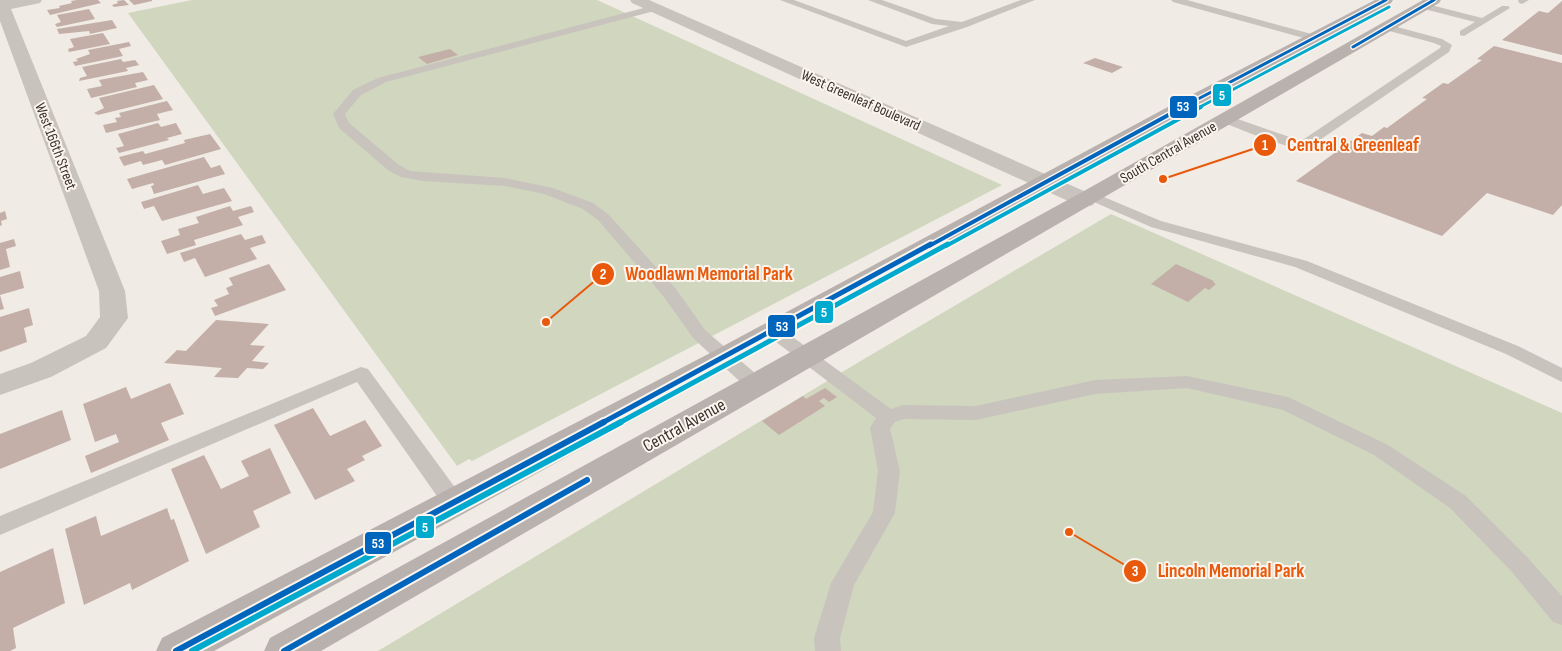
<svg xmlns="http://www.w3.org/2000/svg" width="1562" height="651" viewBox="0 0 1562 651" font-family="'Sofia Sans Condensed',sans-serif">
  <rect width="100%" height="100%" fill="#f0ebe5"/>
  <g fill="#d1d6bf">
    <path d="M192 0H597L1002 185 472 461 469 459 457 466 128 13Z"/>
    <path d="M1111 214 1562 413V651H378L864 359Z"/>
  </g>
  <g fill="#c3afa7">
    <path d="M77 0H98L101 3 50 15 47 10 60 8 59 6 72 3 71 1Z"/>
    <path d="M124 0 129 5 114 7 112 5 118 3 117 1Z"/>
    <path d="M129 0H152V1L134 5Z"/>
    <path d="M1562 1V55L1502 40 1539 11 1548 13Z"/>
    <path d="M89 9 95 19 57 27 55 24 61 22 57 15Z"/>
    <path d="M112 20 117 28 90 34 89 31 59 34 57 29Z"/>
    <path d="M103 33 110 44 69 52 68 49 74 47 70 39Z"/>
    <path d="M129 42 131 46 119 49 123 56 75 66 73 62 78 61 76 59 90 54 88 50Z"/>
    <path d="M1494 46 1562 63V205L1553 215 1487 193 1442 236 1296 181 1362 133 1372 136 1384 127 1387 128 1427 99 1422 98 1443 83 1448 84 1482 60 1477 59Z"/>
    <path d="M450 49 458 55 427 64 418 57Z"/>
    <path d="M1095 58 1123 67 1112 73 1083 63Z"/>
    <path d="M121 59 123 62 135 60 139 65 126 68 128 71 79 81 80 78 87 76 82 67Z"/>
    <path d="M143 72 148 80 135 83 137 87 91 98 87 89 102 86 99 80Z"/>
    <path d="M154 85 163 99 98 115 94 113 104 108 99 98Z"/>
    <path d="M167 101 173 110 157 114 160 120 106 133 103 125 117 122 115 118 121 117 119 113Z"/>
    <path d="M158 123 161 127 176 123 182 134 167 138 169 140 119 153 116 148 124 146 118 134Z"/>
    <path d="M210 134 221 149 165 165 162 160 143 165 141 161 124 166 119 157 143 151 145 154 185 143 184 140Z"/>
    <path d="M204 157 211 168 220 165 225 174 154 194 151 186 154 185 153 183 132 189 127 179Z"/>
    <path d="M198 185 203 194 224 188 232 201 162 221 154 206 144 209 141 202Z"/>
    <path d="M230 206 233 211 251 206 254 212 238 217 243 225 194 240 196 245 167 254 161 241 180 235 178 229 199 223 196 217Z"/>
    <path d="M5 211 7 219 1 221 2 225 0 226V213Z"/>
    <path d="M241 234 245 240 262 235 266 243 250 248 257 259 205 277 195 258 184 262 180 253Z"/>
    <path d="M14 239 16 246 6 249 10 267 0 270V243Z"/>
    <path d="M269 264 286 290 215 316 211 308 218 306 214 300 229 294 226 288 233 285 229 278Z"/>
    <path d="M1176 264 1214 281 1213 282 1216 284 1209 290 1205 288 1188 302 1151 284Z"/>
    <path d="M20 271 24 288 0 295 4 309 0 310V277Z"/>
    <path d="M29 308 33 325 24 328 27 342 0 352V317Z"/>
    <path d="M216 320 269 324 250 345 265 346 252 361 269 363 263 369 247 368 238 378 214 377 222 368 164 363 177 350 186 351Z"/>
    <path d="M170 383 184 414 161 423 169 440 91 473 85 456 119 442 116 434 95 442 83 404 126 387 131 399Z"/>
    <path d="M825 388 837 397 829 402 824 398 819 401 825 406 779 435 762 421 803 396 806 399Z"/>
    <path d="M313 408 330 436 365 420 382 446 362 456 365 460 347 469 355 481 315 500 274 425Z"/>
    <path d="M62 410 71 440 0 469V434Z"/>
    <path d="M270 448 291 493 253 511 260 527 206 554 171 469 204 455 221 489 249 476 241 461Z"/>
    <path d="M167 508 171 520 174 519 189 561 132 590 130 583 84 605 65 529 96 516 101 536Z"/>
    <path d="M53 548 65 603 13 628 16 648 10 651H0V572Z"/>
  </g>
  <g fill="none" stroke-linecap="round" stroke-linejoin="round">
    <g fill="#c9c3be" fill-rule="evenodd">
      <path d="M780 0H794L906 41 949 26 932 24 868 0H882L936 19 962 22 1021 0H1035L967 27 906 47Z"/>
      <path d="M1171 0H1187L1319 36 1320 38 1315 41 1311 40 1173 2Z"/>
      <path d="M1518 0H1529L1522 4 1519 3Z"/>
      <path d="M1423 3 1482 18 1502 6H1508L1510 8 1464 36 1460 35V31L1475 22 1420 8 1418 6Z"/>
      <path d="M655 5 660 8 658 10 386 82 361 95 345 114 349 123 399 165 410 171 505 178 553 188 593 203 608 214 676 289 705 330 763 380 765 385 763 390 756 391 749 390 693 338 664 297 598 220 583 209 544 194 505 186 423 181 401 177 389 171 339 128 333 114 353 90 378 78Z"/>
      <path d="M1386 24 1442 39 1452 45 1449 52 1308 148C1291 152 1239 128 1221 122L1219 119 1225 115 1229 116 1301 141 1440 48 1441 46 1434 43 1382 29V25Z"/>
      <path d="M1092 192 1161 221 1307 261 1518 346 1562 368V382L1506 354 1295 267 1151 227 1087 199 1085 196 1087 193Z"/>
      <path d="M773 325 779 327 891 409 903 405 976 406 1095 380 1187 376 1288 397 1388 445 1466 496 1528 558 1562 596V625L1553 622 1512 572 1450 508 1374 455 1283 410 1187 388 1095 394 976 420 904 419 895 422 890 429 900 471 895 513 854 585 840 638 841 651H815L814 638 831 583 873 512 878 471 870 428 876 418 767 335 764 331 767 327Z"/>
      <path d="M361 367 368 369 462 497 465 503 462 509 454 512 446 509 357 382 0 535V516Z"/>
    </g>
    <path fill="#c9c3be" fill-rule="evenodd" d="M0 0H42L40 3 11 9 125 291 128 318 106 348 51 377 0 395V374L31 363 86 336 100 317 99 291 0 21Z"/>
    <path fill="#c9c3be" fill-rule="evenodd" d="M630 0H649L1093 195 1096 200 1093 205 1085 207 1077 205 632 3Z"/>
    <g fill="#b8b1ad" fill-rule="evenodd">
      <path d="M1375 0H1393L1391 3 1180 116 734 365 214 651H156L162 638 714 351 1166 108Z"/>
      <path d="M1423 0H1441L1439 3 321 651H264L270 638 1084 191Z"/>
    </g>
    <g stroke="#fbf5ee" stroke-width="5.5">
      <g id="bus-1-far3">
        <path d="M1353 47 1434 0"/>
        <path d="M1181 108 1386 0"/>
      </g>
    </g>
    <g stroke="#fbf5ee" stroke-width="7">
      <path id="bus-1-far2" d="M929 246 1183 107"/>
    </g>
    <g stroke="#fbf5ee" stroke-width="9">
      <path id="bus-1-far1" d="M602 423 931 244"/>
    </g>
    <g stroke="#fbf5ee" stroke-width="10">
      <g id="bus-1">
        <path d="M176 651 604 422"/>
        <path d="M284 651 587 480"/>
      </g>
    </g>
    <g stroke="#fbf5ee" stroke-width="5.5">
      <path id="bus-2-far3" d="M1198 108 1389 7"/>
    </g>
    <g stroke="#fbf5ee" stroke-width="7">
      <path id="bus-2-far2" d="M946 246 1201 107"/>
    </g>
    <g stroke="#fbf5ee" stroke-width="9">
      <path id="bus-2-far1" d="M619 423 948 244"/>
    </g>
    <g stroke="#fbf5ee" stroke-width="10">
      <path id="bus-2" d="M192 651 621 422"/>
    </g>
    <use href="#bus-1-far3" stroke="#0065bd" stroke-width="3"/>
    <use href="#bus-1-far2" stroke="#0065bd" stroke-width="4"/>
    <use href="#bus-1-far1" stroke="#0065bd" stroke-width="5"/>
    <use href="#bus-1" stroke="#0065bd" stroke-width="6"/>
    <use href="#bus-2-far3" stroke="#00a9ce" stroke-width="3"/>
    <use href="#bus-2-far2" stroke="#00a9ce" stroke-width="4"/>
    <use href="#bus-2-far1" stroke="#00a9ce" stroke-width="5"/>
    <use href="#bus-2" stroke="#00a9ce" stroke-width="6"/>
  </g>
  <g text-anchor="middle" stroke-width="4" stroke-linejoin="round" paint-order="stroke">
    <g font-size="15" fill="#3b302b" stroke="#fbf5ee">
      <text transform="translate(861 100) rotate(24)" y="5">West Greenleaf Boulevard</text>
      <text transform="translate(56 146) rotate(69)" y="5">West 166th Street</text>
      <text transform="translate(1168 152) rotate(-30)" y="5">South Central Avenue</text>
    </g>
    <g font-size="18" fill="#3b302b" stroke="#fbf5ee">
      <text transform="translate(684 425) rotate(-29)" y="6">Central Avenue</text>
    </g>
  </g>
  <path fill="none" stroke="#e8590c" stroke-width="2" d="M1163 179L1265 145M546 322L603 274M1069 532L1135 571"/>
  <g fill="#e8590c" stroke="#fbf5ee" stroke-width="2">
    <circle cx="1163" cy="179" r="5"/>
    <circle cx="546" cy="322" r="5"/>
    <circle cx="1069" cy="532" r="5"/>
    <circle cx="1265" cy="145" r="12"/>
    <circle cx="603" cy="274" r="12"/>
    <circle cx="1135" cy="571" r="12"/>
  </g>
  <g font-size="15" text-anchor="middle" font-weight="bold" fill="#fff">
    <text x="1265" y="150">1</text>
    <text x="603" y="279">2</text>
    <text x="1135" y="576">3</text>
  </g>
  <g font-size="19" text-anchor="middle" font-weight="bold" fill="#e8590c" stroke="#fbf5ee" stroke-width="4" stroke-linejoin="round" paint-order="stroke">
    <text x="1353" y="151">Central &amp; Greenleaf</text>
    <text x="709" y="280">Woodlawn Memorial Park</text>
    <text x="1231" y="577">Lincoln Memorial Park</text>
  </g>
  <g stroke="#fbf5ee" stroke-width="2">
    <rect x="1212" y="83" width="20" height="24" rx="5" fill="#00a9ce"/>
    <rect x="1169" y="95" width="29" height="24" rx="5" fill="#0065bd"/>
    <rect x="814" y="300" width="20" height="24" rx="5" fill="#00a9ce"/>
    <rect x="767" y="314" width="29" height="24" rx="5" fill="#0065bd"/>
    <rect x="415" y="515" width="20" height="24" rx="5" fill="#00a9ce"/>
    <rect x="364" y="531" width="28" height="24" rx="5" fill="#0065bd"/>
  </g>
  <g font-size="14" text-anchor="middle" font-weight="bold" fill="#fff">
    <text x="1222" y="100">5</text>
    <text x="1183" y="111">53</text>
    <text x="824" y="317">5</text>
    <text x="782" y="331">53</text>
    <text x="425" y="532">5</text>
    <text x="378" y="548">53</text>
  </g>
</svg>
